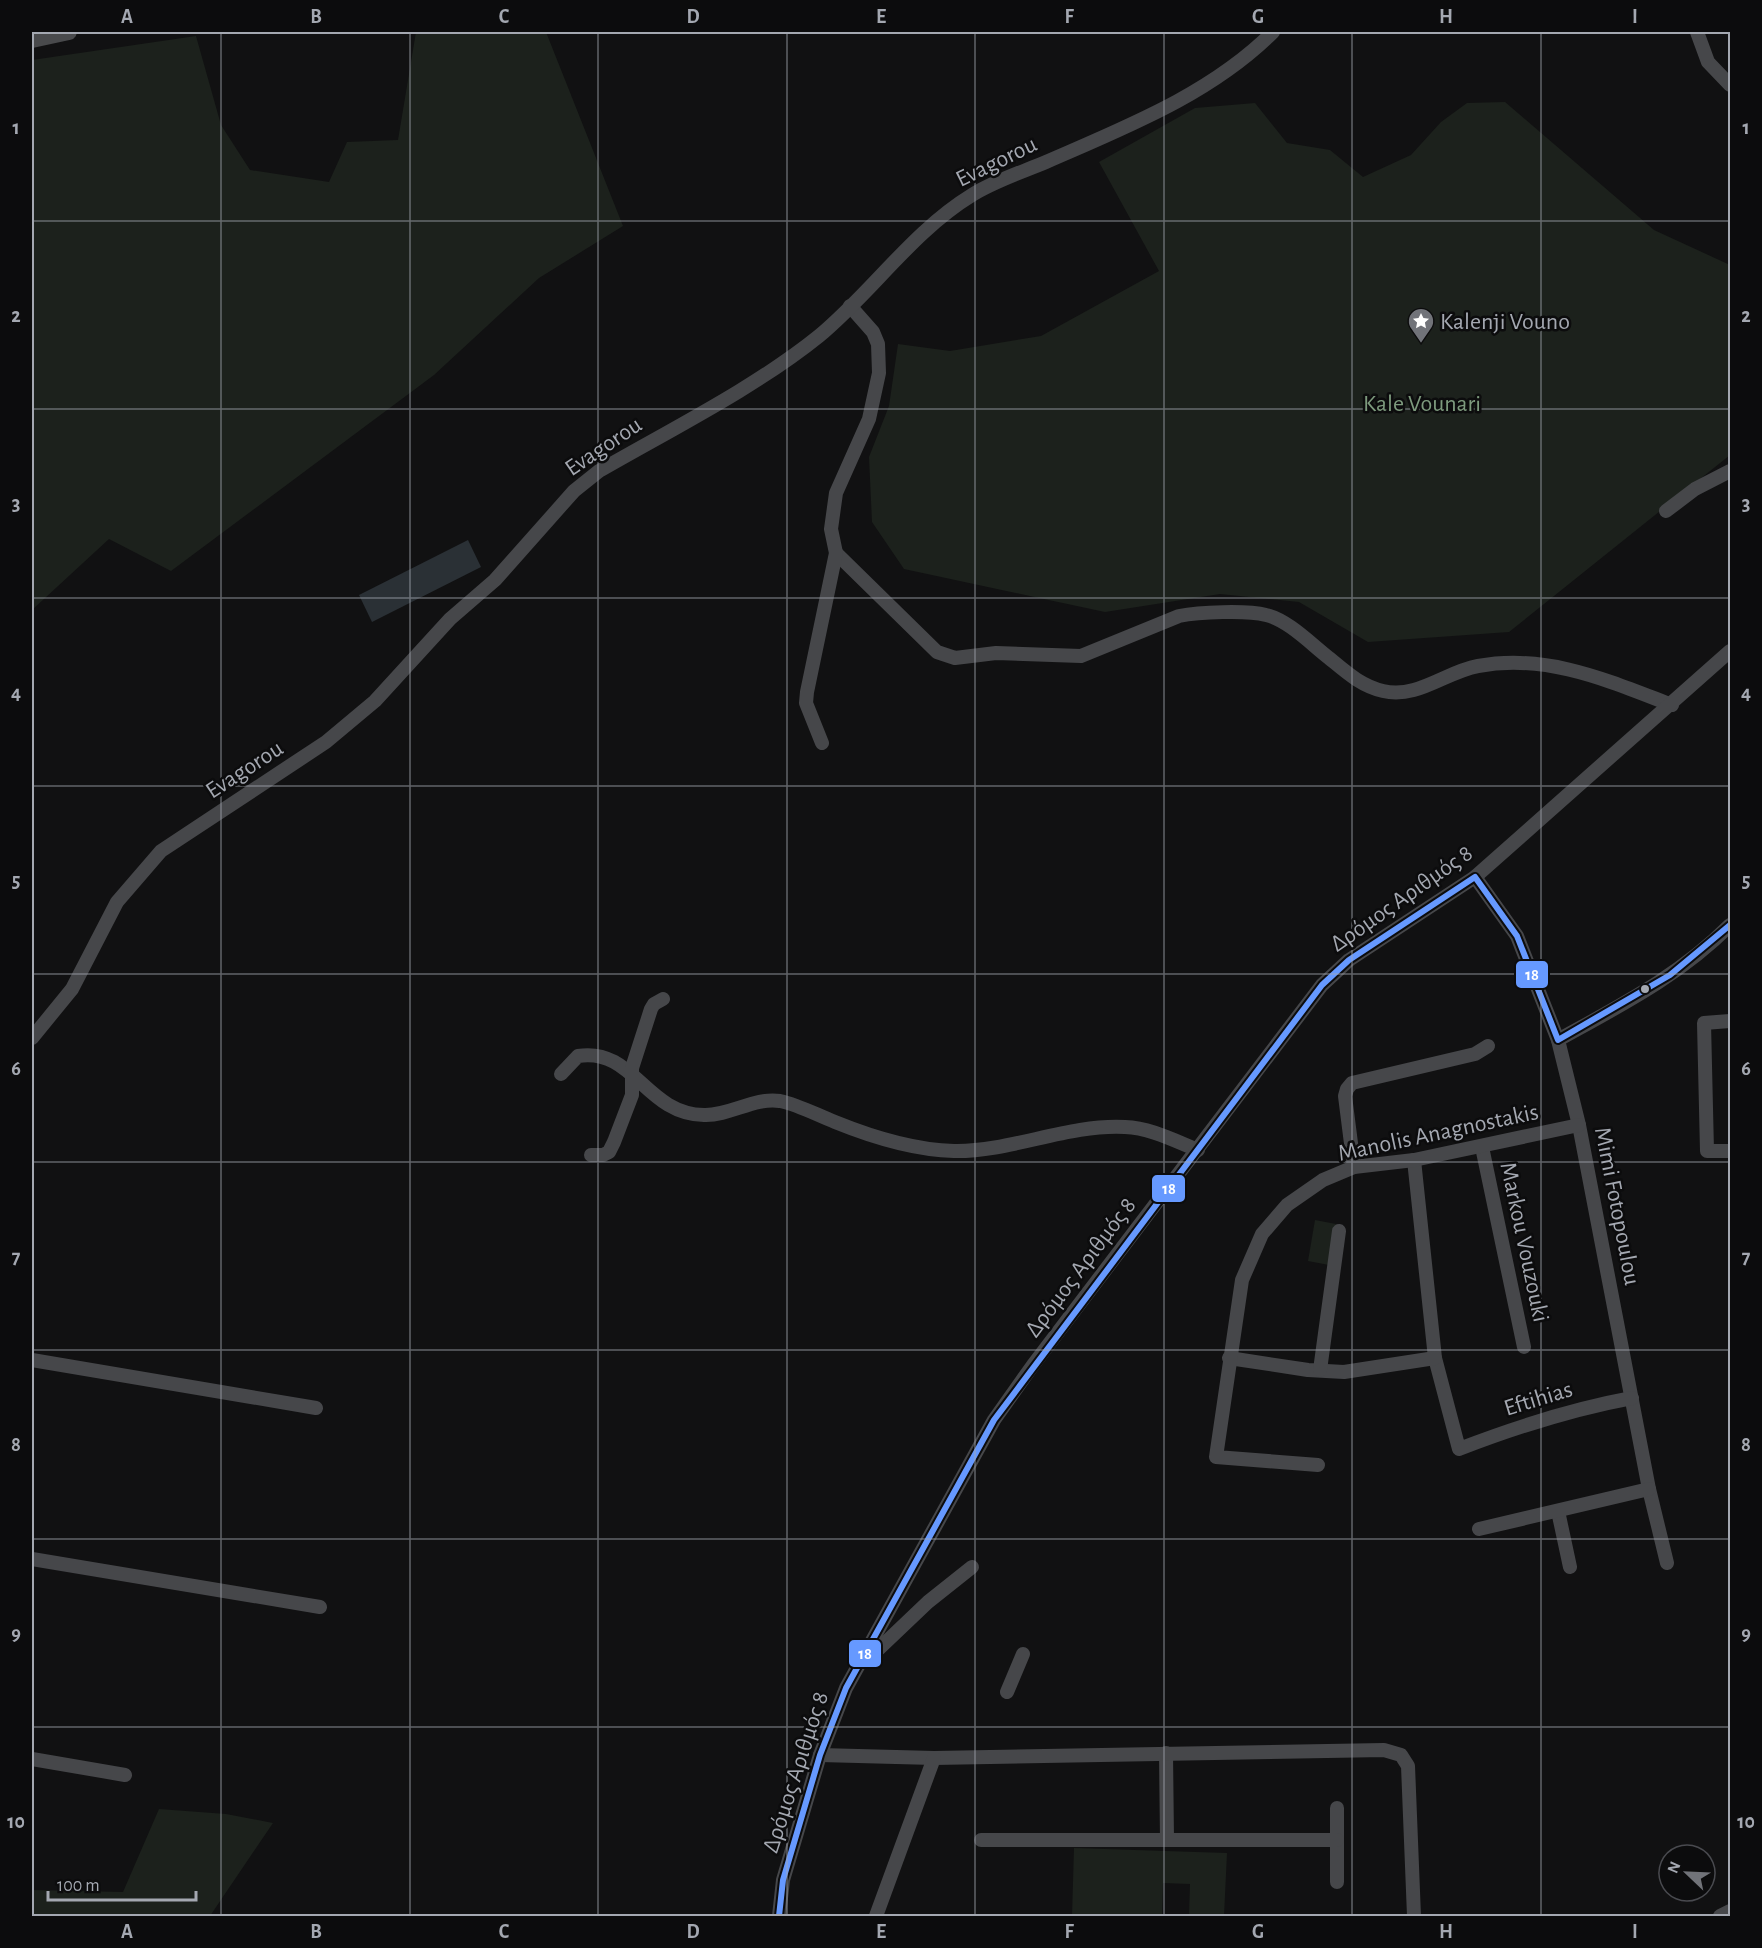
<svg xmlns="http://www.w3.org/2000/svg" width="1762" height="1948" viewBox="0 0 1762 1948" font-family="'Alegreya Sans',sans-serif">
  <rect width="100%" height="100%" fill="#111112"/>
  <g fill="#1c211c">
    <path d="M416 32H546L623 226 539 278 434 375 171 571 109 539 32 610V60L196 36 221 125 250 170 329 182 347 142 398 140Z"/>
    <path d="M1505 102 1654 230 1730 265V455L1509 632 1368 642 1299 602 1220 594 1105 612 904 569 872 522 869 457 889 406 898 344 950 351 1041 336 1159 271 1099 162 1195 108 1255 103 1287 143 1330 150 1363 177 1411 155 1441 122 1467 103Z"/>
    <path d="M1315 1220 1336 1224 1329 1265 1308 1261Z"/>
    <path d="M159 1809 226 1814 273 1823 210 1916H32V1890L123 1892Z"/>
    <path d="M1074 1848 1227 1853 1224 1916H1189L1190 1884 1163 1883 1162 1916H1072Z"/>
  </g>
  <path fill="#2a3035" d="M468 540 481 567 372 622 359 595Z"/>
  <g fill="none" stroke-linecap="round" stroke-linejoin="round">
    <g stroke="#46474a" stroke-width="14">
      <path d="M1697 32 1708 62 1730 85"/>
      <path d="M1666 511 1695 489 1730 471"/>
      <path d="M836 553 937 652 955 658 996 653 1081 656 1179 616C1199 612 1247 610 1266 615 1288 620 1311 644 1329 658 1346 672 1361 686 1383 691 1418 699 1445 672 1478 666 1547 653 1609 681 1672 705"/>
      <path d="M822 743 806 703 807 692 836 553 831 529 836 493 869 419 879 373 878 344 873 332 850 306"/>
      <path d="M1475 877 1517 936 1558 1040 1579 1125 1649 1489 1667 1563"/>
      <path d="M1730 1021 1704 1023 1707 1151H1730"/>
      <path d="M32 1038 72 989 117 902 161 851 326 742 375 701 450 619 495 580 574 491 599 471C670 430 756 387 819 336 872 292 913 231 972 195 994 181 1022 172 1046 162 1126 127 1211 94 1273 32"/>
      <path d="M1558 1040C1621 1005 1679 976 1730 925"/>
      <path d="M561 1074 578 1056C634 1047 645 1114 704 1115 730 1116 754 1097 780 1101 799 1105 817 1115 835 1122 872 1137 914 1150 954 1151 1011 1152 1067 1124 1125 1127 1151 1128 1175 1141 1198 1150"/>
      <path d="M1482 1147 1524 1347"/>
      <path d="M591 1155H603L609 1152 614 1142 632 1095V1068L651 1009 654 1004 663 999"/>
      <path d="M1414 1160 1435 1358 1459 1449C1516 1427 1572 1409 1632 1398"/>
      <path d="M1354 1167 1345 1096 1347 1089 1352 1083 1475 1054 1488 1046"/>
      <path d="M1229 1358 1308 1370 1344 1372 1435 1358"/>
      <path d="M32 1360 316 1408"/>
      <path d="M1320 1370 1339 1231"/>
      <path d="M1318 1465 1216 1457 1242 1280 1262 1234 1287 1205 1323 1180 1354 1167 1414 1160 1579 1125"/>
      <path d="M1558 1511 1570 1567"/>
      <path d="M1479 1529 1649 1489"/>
      <path d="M32 1559 320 1607"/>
      <path d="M866 1661 928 1602 972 1567"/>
      <path d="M1007 1692 1023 1654"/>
      <path d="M1166 1753 1167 1839"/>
      <path d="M820 1755 934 1758 1384 1750 1401 1755 1408 1766 1414 1916"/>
      <path d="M32 1759 125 1775"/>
      <path d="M1337 1808V1882"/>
      <path d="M981 1840H1337"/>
      <path d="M779 1916 783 1880 820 1755 846 1688 994 1420 1033 1365 1322 985 1349 960 1475 877 1730 651"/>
      <path d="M876 1916 934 1758"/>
      <path d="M1720 1916 1730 1911"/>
    </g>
    <path stroke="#494a4c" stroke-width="16" d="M32 40 69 32"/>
    <g stroke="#0c0c0d" stroke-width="10">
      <path id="bus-1" d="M779 1916 783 1880 820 1755 846 1688 994 1420 1322 985 1349 960 1475 877 1517 936 1558 1040 1670 975 1730 925"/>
    </g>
    <use href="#bus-1" stroke="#69f" stroke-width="6"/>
  </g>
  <path fill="none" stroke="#a4a8b1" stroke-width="1.5" stroke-opacity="0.55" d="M221 32V1916M410 32V1916M598 32V1916M787 32V1916M975 32V1916M1164 32V1916M1352 32V1916M1541 32V1916M32 221H1730M32 409H1730M32 598H1730M32 786H1730M32 974H1730M32 1162H1730M32 1350H1730M32 1539H1730M32 1727H1730"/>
  <defs>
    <g id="sight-pin" transform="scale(1.35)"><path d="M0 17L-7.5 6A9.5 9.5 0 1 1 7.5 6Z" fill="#717379" stroke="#0c0c0d"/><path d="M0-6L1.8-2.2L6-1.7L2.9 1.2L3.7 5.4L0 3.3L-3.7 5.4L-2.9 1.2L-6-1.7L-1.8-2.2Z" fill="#fff"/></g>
  </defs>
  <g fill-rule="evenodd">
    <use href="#sight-pin" x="1421" y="321"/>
  </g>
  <circle fill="#a4a8b1" stroke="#0c0c0d" stroke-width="2" cx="1645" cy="989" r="5"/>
  <g text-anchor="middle" stroke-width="5" stroke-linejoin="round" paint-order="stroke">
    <g font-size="24" fill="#a4a8b1" stroke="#0c0c0d">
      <text transform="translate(996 161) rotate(-26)" y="8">Evagorou</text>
      <text transform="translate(603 446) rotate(-34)" y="8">Evagorou</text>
      <text transform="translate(244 769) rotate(-33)" y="8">Evagorou</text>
      <text transform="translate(1401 898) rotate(-35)" y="8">Δρόμος Αριθμός 8</text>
      <text transform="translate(1438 1132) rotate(-12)" y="8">Manolis Anagnostakis</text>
      <text transform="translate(1618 1206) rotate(79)" y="8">Mimi Fotopoulou</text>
      <text transform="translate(1525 1242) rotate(78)" y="8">Markou Vouzouki</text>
      <text transform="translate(1080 1267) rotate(-53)" y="8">Δρόμος Αριθμός 8</text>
      <text transform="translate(1538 1398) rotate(-17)" y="8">Eftihias</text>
      <text transform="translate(795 1772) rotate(-72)" y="8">Δρόμος Αριθμός 8</text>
    </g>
    <g font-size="24" fill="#a4a8b1" stroke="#0c0c0d" text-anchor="start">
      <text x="1440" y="329">Kalenji Vouno</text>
    </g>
    <g font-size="24" fill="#7d9a7d" stroke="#0c0c0d">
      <text x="1422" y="411">Kale Vounari</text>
    </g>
  </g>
  <g stroke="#0c0c0d" stroke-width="2">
    <rect x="1515" y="960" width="34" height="29" rx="6" fill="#69f"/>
    <rect x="1151" y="1174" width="35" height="29" rx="6" fill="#69f"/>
    <rect x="848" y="1639" width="34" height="29" rx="6" fill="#69f"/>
  </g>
  <g font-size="16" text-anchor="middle" font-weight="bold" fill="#fff">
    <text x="1532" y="980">18</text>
    <text x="1169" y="1194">18</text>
    <text x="865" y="1659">18</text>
  </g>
  <rect width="1762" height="1948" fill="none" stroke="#0c0c0d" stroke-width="66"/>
  <g transform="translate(1687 1873) rotate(293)"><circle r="28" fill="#0c0c0d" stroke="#494a4f" stroke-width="1.5"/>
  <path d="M0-4.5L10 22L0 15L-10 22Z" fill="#717379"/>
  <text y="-9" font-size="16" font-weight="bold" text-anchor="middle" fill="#a4a8b1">N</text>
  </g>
  <path d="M48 1891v9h148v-9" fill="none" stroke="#a4a8b1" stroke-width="3"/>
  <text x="57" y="1891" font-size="18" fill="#a4a8b1" stroke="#0c0c0d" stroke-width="4.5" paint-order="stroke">100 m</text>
  <rect x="33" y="33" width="1696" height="1882" fill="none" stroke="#a4a8b1" stroke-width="2"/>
  <g font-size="20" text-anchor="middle" font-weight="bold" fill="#a4a8b1">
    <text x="127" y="23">A</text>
    <text x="316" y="23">B</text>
    <text x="504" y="23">C</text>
    <text x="693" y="23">D</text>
    <text x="881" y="23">E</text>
    <text x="1069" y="23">F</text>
    <text x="1258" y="23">G</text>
    <text x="1446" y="23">H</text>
    <text x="1635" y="23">I</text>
    <text x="16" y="134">1</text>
    <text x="1746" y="134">1</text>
    <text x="16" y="322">2</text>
    <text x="1746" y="322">2</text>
    <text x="16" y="510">3</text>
    <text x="1746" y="510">3</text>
    <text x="16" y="699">4</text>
    <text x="1746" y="699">4</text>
    <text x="16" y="887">5</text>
    <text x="1746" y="887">5</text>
    <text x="16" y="1075">6</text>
    <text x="1746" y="1075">6</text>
    <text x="16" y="1263">7</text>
    <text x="1746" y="1263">7</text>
    <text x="16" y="1451">8</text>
    <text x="1746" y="1451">8</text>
    <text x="16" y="1640">9</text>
    <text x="1746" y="1640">9</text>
    <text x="16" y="1828">10</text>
    <text x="1746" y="1828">10</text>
    <text x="127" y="1938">A</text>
    <text x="316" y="1938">B</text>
    <text x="504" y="1938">C</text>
    <text x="693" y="1938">D</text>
    <text x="881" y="1938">E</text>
    <text x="1069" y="1938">F</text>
    <text x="1258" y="1938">G</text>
    <text x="1446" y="1938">H</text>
    <text x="1635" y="1938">I</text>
  </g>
</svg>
